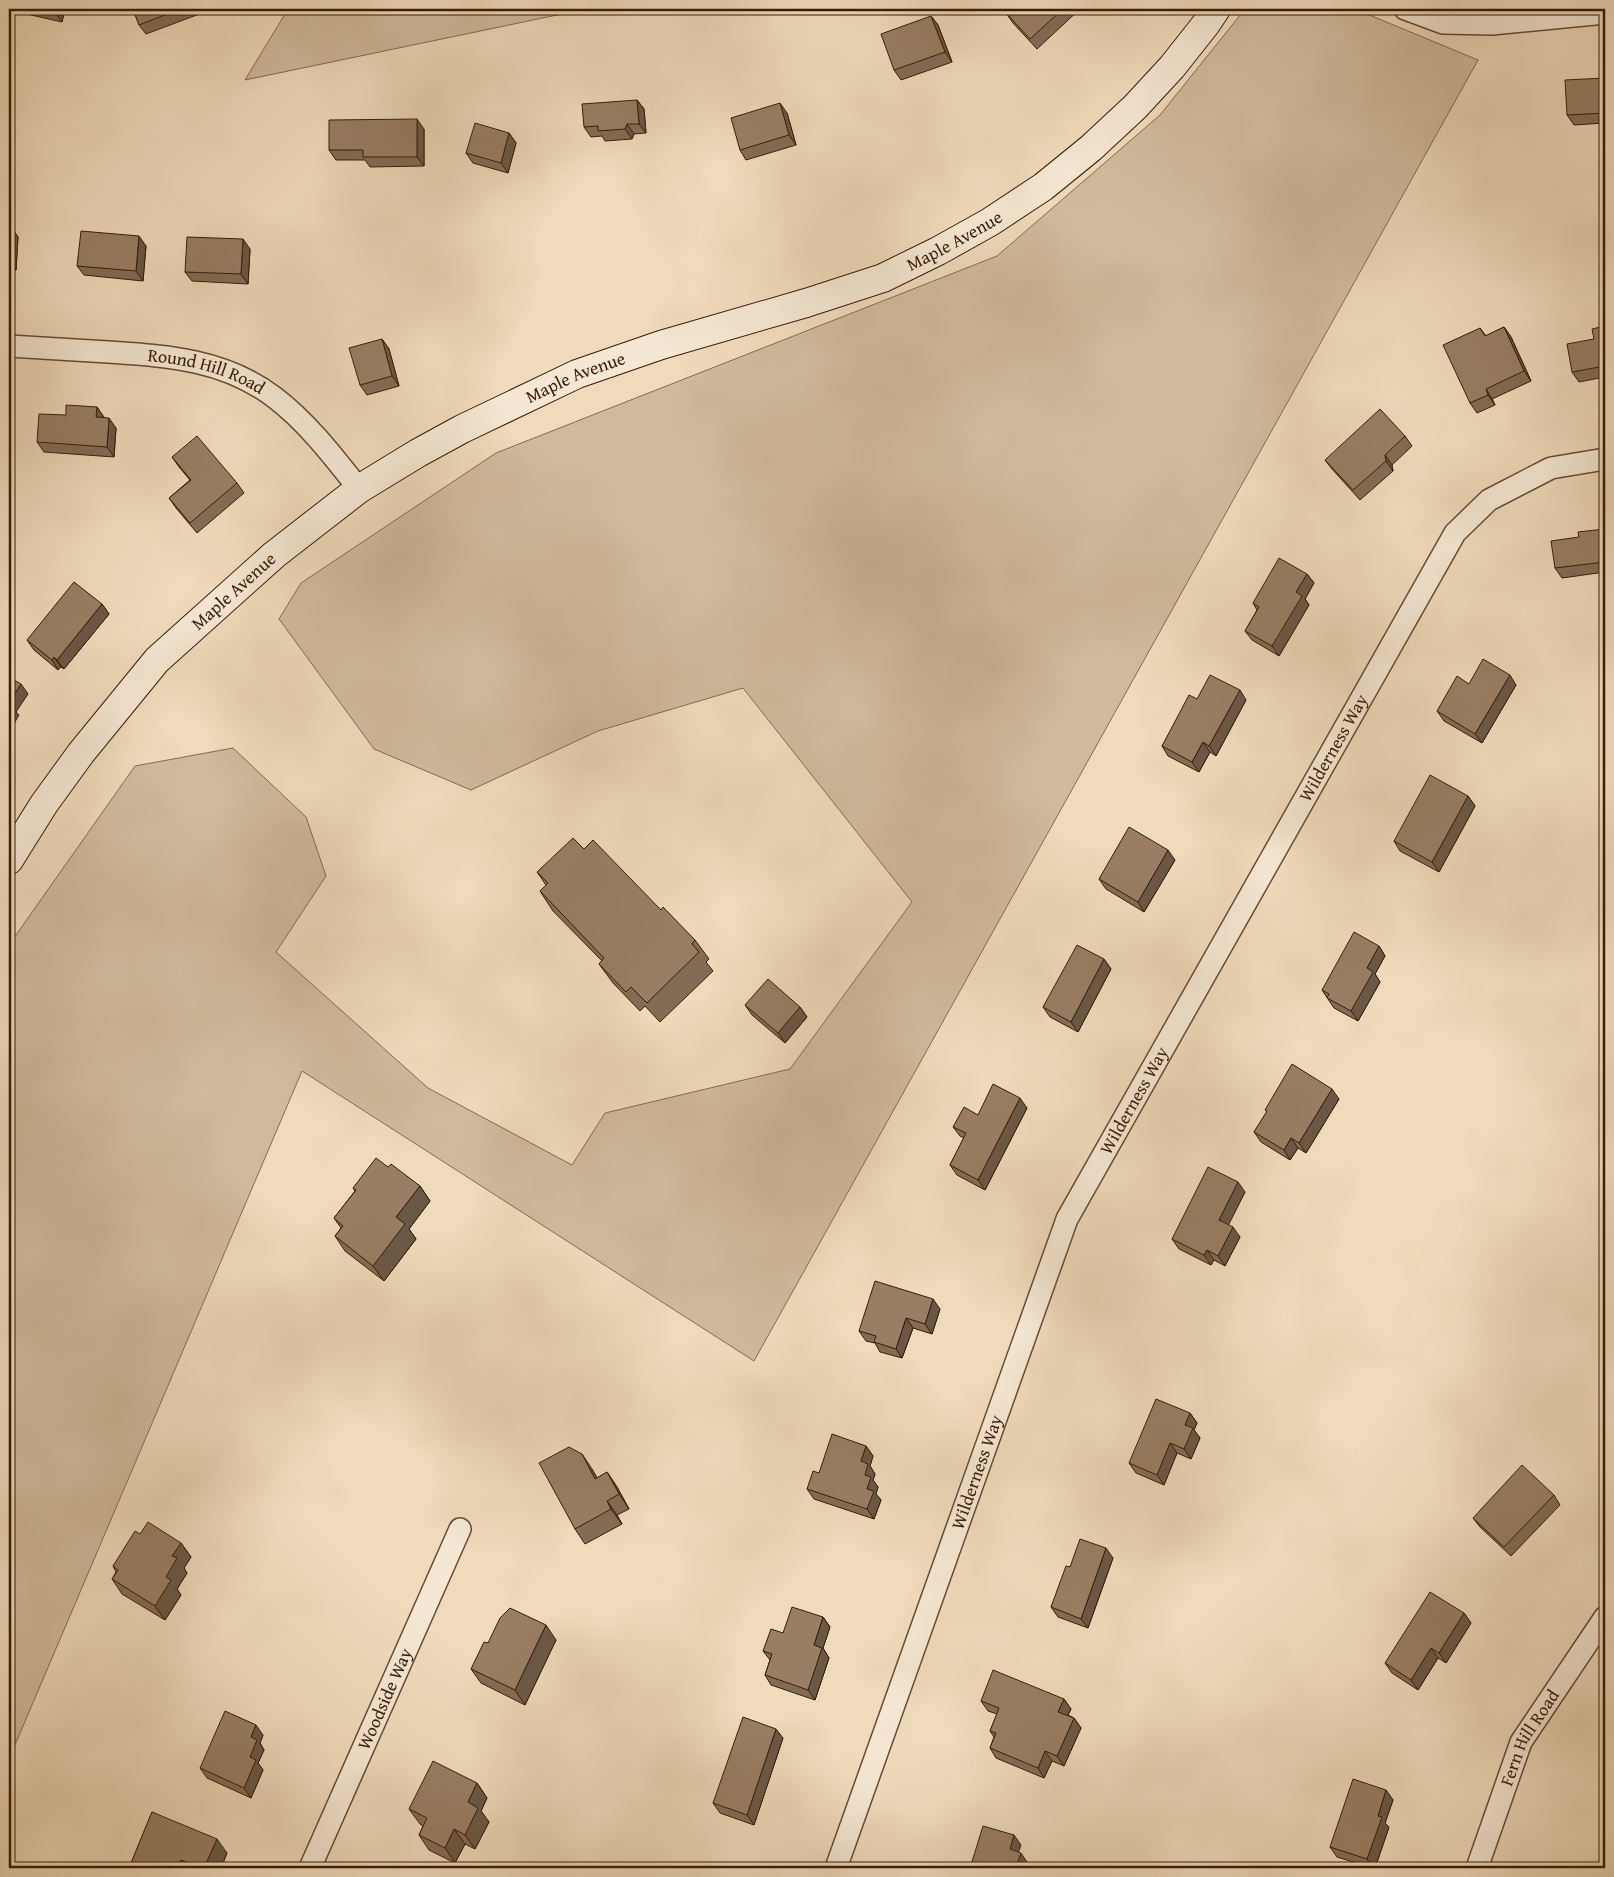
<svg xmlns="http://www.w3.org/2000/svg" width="1614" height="1877" viewBox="0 0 1614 1877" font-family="'Gentium Book Plus',serif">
  <rect width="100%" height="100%" fill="#efdabb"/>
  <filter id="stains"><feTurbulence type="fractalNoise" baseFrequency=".004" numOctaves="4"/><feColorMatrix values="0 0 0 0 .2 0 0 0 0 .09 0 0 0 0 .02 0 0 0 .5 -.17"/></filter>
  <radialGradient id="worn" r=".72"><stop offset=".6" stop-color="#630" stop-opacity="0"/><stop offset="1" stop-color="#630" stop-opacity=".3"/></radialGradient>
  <g fill="#d0ba9c" stroke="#856a50">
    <path d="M288 9H586L245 80Z"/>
    <path d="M1245 9H1355L1478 60 754 1361 302 1071 9 1759V945L135 766 233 748 306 817 326 876 276 952 428 1088 572 1165 605 1113 790 1069 912 902 743 688 598 731 471 790 374 749 279 619 301 583 496 453 997 256 1160 115Z"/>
  </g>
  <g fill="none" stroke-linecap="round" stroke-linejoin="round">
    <g stroke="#674b32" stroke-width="24">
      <g id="minor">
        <path d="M1405 9 1443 23 1492 24 1605 13"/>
        <path id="s1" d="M9 346C42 348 75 350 108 352 167 356 224 359 274 397 307 422 333 456 359 489"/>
        <path id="s2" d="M310 1868 460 1529"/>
        <path id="s3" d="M836 1868 1067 1219 1455 533 1489 500 1551 468 1605 459"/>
        <path id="s4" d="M1477 1868 1521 1742 1605 1617"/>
      </g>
    </g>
    <g stroke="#3a1b05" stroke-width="30">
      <g id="secondary">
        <path id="s5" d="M9 860 44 804 81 753 157 660 274 555 359 489 418 453 462 429 577 374 661 345 806 303 883 278 938 251 990 222 1043 187 1091 148 1135 107 1172 67 1206 24 1216 9"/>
      </g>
    </g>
    <use href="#minor" stroke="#f5e7d3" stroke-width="21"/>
    <use href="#secondary" stroke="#f5e7d3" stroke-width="28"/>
  </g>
  <g fill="#836c56" stroke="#3a1b05">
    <path d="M9 9H65L62 22 9 10Z"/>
    <path d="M133 9H210V10L146 34 139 25Z"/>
    <path d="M1010 9H1080L1037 49 1013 23 1006 13Z"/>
    <path d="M931 16 938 25 952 62 901 80 894 70Z"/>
    <path d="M1605 78V123L1574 125 1567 115Z"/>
    <path d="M637 100 644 109 646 133 634 134 632 139 605 141 602 136 591 137 584 127Z"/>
    <path d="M787 113 796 145 746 160 740 150Z"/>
    <path d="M424 129V166L370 167 365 160H336L329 150Z"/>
    <path d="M509 133 516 143 508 173 473 163 466 153Z"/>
    <path d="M9 227H11L18 237 16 270H9Z"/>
    <path d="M146 246 143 281 84 275 77 266Z"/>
    <path d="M250 249 248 284 192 281 185 272Z"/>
    <path d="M1605 326V377L1579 382 1572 372 1594 339Z"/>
    <path d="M1504 327 1511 337 1531 381 1492 399 1495 405 1477 413 1470 403 1480 328 1486 336Z"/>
    <path d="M382 339 389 349 399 386 367 395 360 385Z"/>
    <path d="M97 407 104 418 116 428 114 457 44 452 37 442 66 415Z"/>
    <path d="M1405 436 1412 446 1392 465 1393 471 1360 500 1332 469 1325 460Z"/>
    <path d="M172 457 237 483 244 493 197 533 176 508 169 498 190 480 179 467Z"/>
    <path d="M1605 529V572L1562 578 1555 568 1579 537Z"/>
    <path d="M1307 574 1314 583 1305 599 1309 605 1279 656 1252 640 1245 631 1257 610 1253 603Z"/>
    <path d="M102 604 109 614 64 669 61 667 58 670 34 650 27 640Z"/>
    <path d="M1469 684 1516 685 1482 743 1444 721 1437 711Z"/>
    <path d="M1197 699 1246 700 1216 756 1210 752 1199 772 1168 756 1162 746Z"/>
    <path d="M1468 796 1475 806 1439 872 1400 851 1394 841Z"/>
    <path d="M584 849 661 910 695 940 709 959 706 962 713 971 660 1022 645 1006 640 1011 613 983 599 964 602 961 553 911 540 891 546 885 537 872Z"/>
    <path d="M1175 860 1144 912 1106 889 1099 879Z"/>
    <path d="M1379 946 1385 956 1375 974 1380 982 1358 1021 1334 1008 1322 990Z"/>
    <path d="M1104 959 1111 969 1078 1032 1050 1017 1043 1007Z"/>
    <path d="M745 1005 800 1007 807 1017 785 1043 752 1015Z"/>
    <path d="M1339 1099 1306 1153 1298 1148 1290 1160 1261 1142 1254 1132 1267 1112 1265 1110Z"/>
    <path d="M1027 1108 985 1190 957 1175 950 1165 964 1138 960 1136 953 1127 978 1115Z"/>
    <path d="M388 1167 420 1186 430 1201 409 1229 416 1239 384 1281 345 1251 335 1236 341 1228 334 1218 355 1191 353 1188Z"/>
    <path d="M1245 1192 1228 1224 1240 1237 1225 1266 1214 1260 1211 1265 1179 1249 1172 1239Z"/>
    <path d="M940 1309 932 1334 913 1328 902 1358 880 1352 875 1343 866 1341 859 1331Z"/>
    <path d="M1190 1413 1197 1423 1194 1430 1200 1438 1191 1459 1177 1453 1164 1485 1136 1473 1129 1463Z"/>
    <path d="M866 1446 873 1456 870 1466 875 1474 873 1480 878 1487 876 1494 881 1500 874 1519 814 1499 807 1489 819 1473Z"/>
    <path d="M592 1469 597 1478 607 1472 617 1487 629 1509 617 1515 622 1524 585 1544 575 1529Z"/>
    <path d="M1554 1495 1560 1505 1511 1556 1480 1527 1473 1518Z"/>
    <path d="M140 1534 181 1543 191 1557 184 1568 187 1573 177 1589 181 1595 165 1620 122 1594 112 1579 116 1572 113 1566Z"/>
    <path d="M1113 1558 1088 1628 1058 1617 1051 1607 1070 1567Z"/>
    <path d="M1464 1613 1471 1623 1446 1663 1438 1658 1418 1690 1392 1673 1385 1663Z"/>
    <path d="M823 1617 830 1627 823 1648 829 1658 815 1700 771 1685 765 1675 770 1660 763 1651 783 1633Z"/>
    <path d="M556 1640 525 1705 481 1683 471 1669Z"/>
    <path d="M1064 1699 1071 1709 1068 1715 1074 1718 1081 1728 1064 1766 1052 1761 1044 1778 996 1758 990 1748 994 1737 990 1731 997 1714 988 1711 981 1701Z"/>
    <path d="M263 1735 260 1743 264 1750 258 1763 263 1770 251 1798 207 1778 200 1768Z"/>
    <path d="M783 1738 754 1825 720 1813 713 1803Z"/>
    <path d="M477 1783 487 1798 481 1811 489 1822 475 1849 465 1844 455 1863 429 1850 419 1835 423 1826 420 1824 409 1809Z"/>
    <path d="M1386 1790 1393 1800 1385 1823 1389 1827 1375 1868H1372L1337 1857 1330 1847Z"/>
    <path d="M152 1812 227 1853 221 1868H129Z"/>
  </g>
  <g fill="#6a5846" stroke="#3a1b05">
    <path d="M56 9H65L62 22 55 12Z"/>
    <path d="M931 16 938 25 952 62 945 52Z"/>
    <path d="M637 100 644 109 646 133 639 124Z"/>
    <path d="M780 103 787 113 796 145 789 135Z"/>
    <path d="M417 119 424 129V166L417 157Z"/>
    <path d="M627 124 634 134 632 139 625 129Z"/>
    <path d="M509 133 516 143 508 173 501 163Z"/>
    <path d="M11 227 18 237 16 270 9 261Z"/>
    <path d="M139 236 146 246 143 281 136 271Z"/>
    <path d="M243 239 250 249 248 284 241 274Z"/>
    <path d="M1504 327 1511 337 1531 381 1524 371Z"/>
    <path d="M382 339 389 349 399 386 392 376Z"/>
    <path d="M1486 389 1492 399 1495 405 1488 395Z"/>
    <path d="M97 407 104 417 103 427 96 417Z"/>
    <path d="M109 418 116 428 114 457 107 447Z"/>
    <path d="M1385 455 1392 465 1393 471 1386 461Z"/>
    <path d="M1307 574 1314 583 1305 599 1309 605 1279 656 1272 646 1296 592Z"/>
    <path d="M102 604 109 614 64 669 57 660Z"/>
    <path d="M54 657 61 667 58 670 52 660Z"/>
    <path d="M1510 675 1516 685 1482 743 1475 734Z"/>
    <path d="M21 684 28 694 16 712 19 715 9 732V703Z"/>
    <path d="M1240 690 1246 700 1216 756 1209 746Z"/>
    <path d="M1203 742 1210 752 1199 772 1192 762Z"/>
    <path d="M1468 796 1475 806 1439 872 1432 862Z"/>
    <path d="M1168 850 1175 860 1144 912 1138 902Z"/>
    <path d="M1379 946 1385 956 1375 974 1380 982 1358 1021 1351 1011 1367 968Z"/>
    <path d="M1104 959 1111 969 1078 1032 1071 1022Z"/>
    <path d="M800 1007 807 1017 785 1043 778 1033Z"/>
    <path d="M1332 1089 1339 1099 1306 1153 1299 1143Z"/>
    <path d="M1020 1098 1027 1108 985 1190 978 1180Z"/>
    <path d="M1291 1138 1298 1148 1290 1160 1284 1150Z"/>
    <path d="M1238 1182 1245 1192 1226 1230 1219 1220Z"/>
    <path d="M420 1186 430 1201 409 1229 416 1239 384 1281 373 1266 396 1217Z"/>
    <path d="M1233 1227 1240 1237 1225 1266 1218 1256Z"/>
    <path d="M1207 1250 1214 1260 1211 1265 1204 1255Z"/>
    <path d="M933 1299 940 1309 932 1334 925 1324Z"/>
    <path d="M906 1318 913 1328 902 1358 896 1349Z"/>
    <path d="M1190 1413 1197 1423 1194 1430 1200 1438 1191 1459 1184 1449 1185 1425Z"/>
    <path d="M1170 1443 1177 1453 1164 1485 1157 1475Z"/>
    <path d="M866 1446 873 1456 870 1466 875 1474 873 1480 878 1487 876 1494 881 1500 874 1519 867 1509V1489L861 1461Z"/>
    <path d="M582 1454 592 1469 606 1494 595 1479Z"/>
    <path d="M607 1472 617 1487 629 1509 619 1494Z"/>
    <path d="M607 1501 617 1515 622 1524 611 1509Z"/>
    <path d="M181 1543 191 1557 184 1568 187 1573 177 1589 181 1595 165 1620 155 1606 172 1556Z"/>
    <path d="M1106 1548 1113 1558 1088 1628 1081 1619Z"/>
    <path d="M1464 1613 1471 1623 1446 1663 1439 1653Z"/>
    <path d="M823 1617 830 1627 823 1648 829 1658 815 1700 808 1690 814 1645Z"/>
    <path d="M546 1625 556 1640 525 1705 515 1690Z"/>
    <path d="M1431 1648 1438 1658 1418 1690 1411 1680Z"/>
    <path d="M1064 1699 1071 1709 1065 1721 1058 1712Z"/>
    <path d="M1074 1718 1081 1728 1064 1766 1057 1756Z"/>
    <path d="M256 1725 263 1735 260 1743 264 1750 258 1763 263 1770 251 1798 244 1788 250 1757 251 1737Z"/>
    <path d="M776 1729 783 1738 754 1825 747 1815Z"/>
    <path d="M1045 1751 1052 1761 1044 1778 1038 1768Z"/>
    <path d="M477 1783 487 1798 481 1811 489 1822 475 1849 465 1835 468 1802Z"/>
    <path d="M1386 1790 1393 1800 1385 1823 1389 1827 1375 1868H1374L1367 1859 1378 1816Z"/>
    <path d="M454 1829 465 1844 455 1863 445 1848Z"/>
    <path d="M1014 1835 1021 1845 1016 1859 1010 1849Z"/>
    <path d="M217 1839 227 1853 221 1868H204Z"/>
    <path d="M1021 1853 1027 1862 1026 1868H1020L1017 1864Z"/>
    <path d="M181 1860 187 1868H177Z"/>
  </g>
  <g fill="#987e64" stroke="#3a1b05">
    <path d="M42 9H56L55 12Z"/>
    <path d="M133 9H180L139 25Z"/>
    <path d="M1010 9H1063L1030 39 1006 13Z"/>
    <path d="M931 16 945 52 894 70 881 34Z"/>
    <path d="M1605 78V113L1567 115 1565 80Z"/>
    <path d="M637 100 639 124H627L625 129 598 131V126L584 127 582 104Z"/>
    <path d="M780 103 789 135 740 150 731 118Z"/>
    <path d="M417 119V157H363V150H329V120Z"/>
    <path d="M475 123 509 133 501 163 466 153Z"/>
    <path d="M9 227H11L9 261Z"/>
    <path d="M81 231 139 236 136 271 77 266Z"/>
    <path d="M187 237 243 239 241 274 185 272Z"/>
    <path d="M1605 326V366L1572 372 1567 344 1594 339 1592 329Z"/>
    <path d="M1504 327 1524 371 1486 389 1488 395 1470 403 1443 345 1480 328 1485 336Z"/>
    <path d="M382 339 392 376 360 385 349 348Z"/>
    <path d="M66 405 97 407 96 417 109 418 107 447 37 442 39 414 66 415Z"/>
    <path d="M1380 409 1405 436 1385 455 1386 461 1353 490 1325 460Z"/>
    <path d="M197 436 237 483 190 523 169 498 191 480 172 457Z"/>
    <path d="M1605 529V562L1555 568 1551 541 1579 537 1578 532Z"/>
    <path d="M1279 558 1307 574 1296 592 1302 596 1272 646 1245 631 1259 607 1253 603Z"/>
    <path d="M74 582 102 604 57 660 54 657 52 660 27 640Z"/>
    <path d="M1483 659 1510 675 1475 734 1437 711 1457 676 1469 684Z"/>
    <path d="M1210 675 1240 690 1209 746 1203 742 1192 762 1162 746 1189 695 1197 699Z"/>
    <path d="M9 677 21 684 9 703Z"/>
    <path d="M9 703 12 706 9 711Z"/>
    <path d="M1430 775 1468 796 1432 862 1394 841Z"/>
    <path d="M1129 827 1168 850 1138 902 1099 879Z"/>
    <path d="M573 838 584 849 593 840 661 910 663 907 695 940 692 944 699 952 647 1003 631 987 626 992 599 964 604 958 540 891 548 883 537 872Z"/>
    <path d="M1354 932 1379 946 1367 968 1373 972 1351 1011 1327 998 1329 994 1322 990Z"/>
    <path d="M1077 945 1104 959 1071 1022 1043 1007Z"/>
    <path d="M768 979 800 1007 778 1033 745 1005Z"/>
    <path d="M1292 1064 1332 1089 1299 1143 1291 1138 1284 1150 1254 1132 1267 1111 1265 1110Z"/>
    <path d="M993 1084 1020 1098 978 1180 950 1165 966 1133 953 1127 964 1107 978 1115Z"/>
    <path d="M376 1158 388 1167 391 1164 420 1186 396 1217 405 1224 373 1266 335 1236 343 1226 334 1218 356 1190 353 1188Z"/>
    <path d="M1208 1167 1238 1182 1219 1220 1233 1227 1218 1256 1207 1250 1204 1255 1172 1239Z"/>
    <path d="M875 1281 933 1299 925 1324 906 1318 896 1349 874 1342 876 1336 859 1331Z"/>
    <path d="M1156 1399 1190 1413 1185 1425 1193 1428 1184 1449 1170 1443 1157 1475 1129 1463Z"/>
    <path d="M832 1434 866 1446 861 1461 868 1464 865 1475 871 1477 867 1489 874 1491 867 1509 807 1489 813 1471 819 1473Z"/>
    <path d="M569 1447 582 1454 595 1479 607 1472 619 1494 607 1501 611 1509 575 1529 539 1463Z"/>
    <path d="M1522 1465 1554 1495 1504 1547 1473 1518Z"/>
    <path d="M148 1522 181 1543 172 1556 177 1558 166 1577 171 1580 155 1606 112 1579 118 1570 113 1566 135 1531 140 1534Z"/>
    <path d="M1080 1539 1106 1548 1081 1619 1051 1607 1066 1566 1070 1567Z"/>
    <path d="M1430 1592 1464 1613 1439 1653 1431 1648 1411 1680 1385 1663Z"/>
    <path d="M792 1607 823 1617 814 1645 822 1648 808 1690 765 1675 772 1654 763 1651 771 1629 783 1633Z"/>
    <path d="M510 1608 546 1625 515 1690 471 1669 484 1642 488 1643 500 1618Z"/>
    <path d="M993 1670 1064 1699 1058 1712 1074 1718 1057 1756 1045 1751 1038 1768 990 1748 996 1733 990 1731 999 1708 981 1701Z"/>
    <path d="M225 1711 256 1725 251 1737 257 1740 250 1757 256 1760 244 1788 200 1768Z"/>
    <path d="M743 1717 776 1729 747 1815 713 1803Z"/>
    <path d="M433 1761 477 1783 468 1802 478 1808 465 1835 454 1829 445 1848 419 1835 427 1818 409 1809Z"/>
    <path d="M1353 1779 1386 1790 1378 1816 1382 1817 1367 1859 1330 1847Z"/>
    <path d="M152 1812 217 1839 204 1868H201L181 1860 177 1868H129Z"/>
    <path d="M983 1826 1014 1835 1010 1849 1021 1853 1017 1864 1022 1866 1021 1868H970Z"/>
    <path d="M700 1863 715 1868H698Z"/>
  </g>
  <g text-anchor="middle" stroke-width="5" stroke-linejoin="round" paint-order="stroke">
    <g font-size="18" fill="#3a1b05" stroke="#f5e7d3">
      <text dy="6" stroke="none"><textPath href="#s5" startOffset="1162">Maple Avenue</textPath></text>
      <text dy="6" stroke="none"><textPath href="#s1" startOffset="200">Round Hill Road</textPath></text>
      <text dy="6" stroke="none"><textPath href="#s5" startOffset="758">Maple Avenue</textPath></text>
      <text dy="6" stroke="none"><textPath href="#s5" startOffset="352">Maple Avenue</textPath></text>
      <text dy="6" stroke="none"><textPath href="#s3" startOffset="1230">Wilderness Way</textPath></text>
      <text dy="6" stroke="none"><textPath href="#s3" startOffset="825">Wilderness Way</textPath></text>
      <text dy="6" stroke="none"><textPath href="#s3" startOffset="420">Wilderness Way</textPath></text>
      <text dy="6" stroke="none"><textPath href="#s2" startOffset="185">Woodside Way</textPath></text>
      <text dy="6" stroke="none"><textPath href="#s4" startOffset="141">Fern Hill Road</textPath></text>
    </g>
  </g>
  <rect width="1614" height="1877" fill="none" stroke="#efdabb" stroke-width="30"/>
  <rect x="10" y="10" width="1594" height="1857" fill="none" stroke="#3a1b05" stroke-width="2.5"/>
  <rect x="15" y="15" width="1584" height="1847" fill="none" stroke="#3a1b05"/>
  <rect width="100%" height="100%" filter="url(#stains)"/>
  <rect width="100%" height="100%" fill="url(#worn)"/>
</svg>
